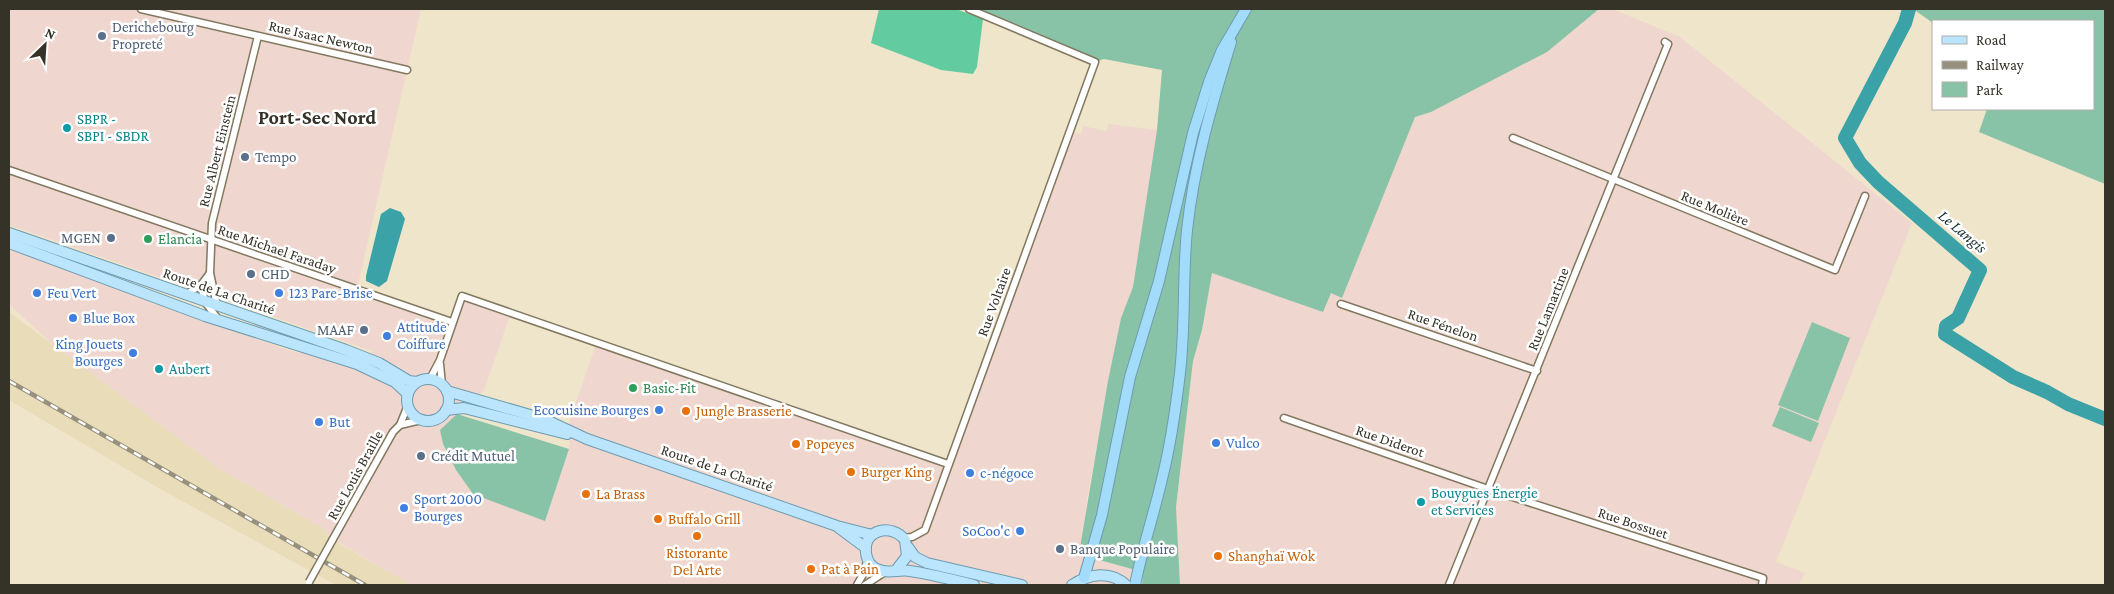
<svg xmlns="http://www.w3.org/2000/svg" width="2114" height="594" viewBox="0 0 2114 594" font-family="'Crimson Pro',serif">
  <rect width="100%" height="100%" fill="#efe5ca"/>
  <g fill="#efd6ce">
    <path d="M9 9H421L357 289 452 322 462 296 511 313 484 390 440 430 443 444 456 470 473 494 569 449 570 419 597 342 756 398 798 407 950 460 1069 132 1081 134 1083 126 1106 131 1109 124 1157 130 1133 287 1121 318 1086 504 1091 557 1143 572 1142 585H411L333 539 322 528 218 468 53 345 9 304V248L67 271 294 352 369 361 372 351 9 225Z"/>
    <path d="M1599 9H1612L1680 37 1912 223 1776 562 1805 573 1799 585H1180L1176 507 1193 361 1202 330 1212 273 1331 293 1342 297 1415 117 1431 112 1547 52Z"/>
  </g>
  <path fill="#e8dcb9" d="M9 312 218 468 322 528 333 540 411 585H336L162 490 9 400Z"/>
  <g fill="#88c3a8">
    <path d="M969 9H1599L1547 52 1431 112 1415 117 1342 298 1331 293 1323 312 1212 273 1202 330 1193 361 1176 507 1180 585H1142L1143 572 1085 556 1080 548 1108 381 1121 318 1133 287 1157 130 1162 70 1104 59 1095 62Z"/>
    <path d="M1913 9H2105V184L1979 132 1987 109H2093V21L1933 23Z"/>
    <path d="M1812 322 1850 338 1818 421 1778 405Z"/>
    <path d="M1780 407 1819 423 1811 442 1772 426Z"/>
    <path d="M457 414 569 449 545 521 473 494 456 470 443 444 440 430Z"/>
  </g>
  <path fill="#63cba0" d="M879 9H956L983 19 977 67 973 74 941 70 871 43Z"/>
  <path fill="#3ba2a7" d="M390 208 401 212 405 219 387 281 379 287 366 281V276L381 214Z"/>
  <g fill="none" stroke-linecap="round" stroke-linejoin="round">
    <path stroke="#3ba2a7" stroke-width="14" d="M1909 9 1905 23 1845 138 1860 163 1878 182 1980 270 1958 318 1946 326 1945 334 2013 377 2047 392 2068 404 2105 419"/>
    <g stroke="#81785f" stroke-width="9">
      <g id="minor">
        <path d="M141 9 407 70"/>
        <path d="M1513 138 1835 270 1865 196"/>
        <path d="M9 170 452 322"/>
        <path d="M201 285 205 302 218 319"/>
        <path d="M185 295 201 285 210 273"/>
        <path d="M1341 304 1537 371"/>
        <path d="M217 306 210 273 212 223 258 36"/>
        <path d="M440 364 442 385"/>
        <path d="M430 379 440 360 462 296 948 464"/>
        <path d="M1284 418 1488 489 1763 578 1762 585"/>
        <path d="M400 425 408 405"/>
        <path d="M903 538 912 537 925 530 1095 62 969 9"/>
        <path d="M333 539 393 432 400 425 421 420"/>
        <path d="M857 585 865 571 867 560"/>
        <path d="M865 585 885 572"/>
        <path d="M1449 585 1668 44 1665 42"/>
      </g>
    </g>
    <g stroke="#6e9bb0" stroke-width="12">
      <g id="primary">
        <path d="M9 233 346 350 379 363 409 381 417 382"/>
        <path d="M9 243 205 316 357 364 395 382 408 394"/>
        <circle cx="428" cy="400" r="21"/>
        <path d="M447 391 544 419 587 439 837 526 872 535"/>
        <path d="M446 410 464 408 567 434"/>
        <path d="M839 528 866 548"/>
        <path d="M908 547 915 557 927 563 1022 585"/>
        <path d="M897 569 907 556 905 540C892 523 863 529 866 553 867 561 872 568 880 570 889 574 900 569 910 571 931 574 953 580 974 585"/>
        <path d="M1072 585C1089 574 1110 570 1126 585"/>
      </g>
    </g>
    <g stroke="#6e9bb0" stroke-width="12">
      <g id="trunk">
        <path d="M1084 578 1102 515 1130 377 1159 281 1193 133 1209 82 1222 50 1246 9"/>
        <path d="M1135 585C1142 549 1154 514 1162 479 1170 447 1175 414 1179 381 1186 331 1182 281 1187 230 1194 165 1212 104 1231 42"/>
      </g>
    </g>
    <use href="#minor" stroke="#fff" stroke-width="6"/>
    <use href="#primary" stroke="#bae5fc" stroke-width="10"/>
    <use href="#trunk" stroke="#a3dcfb" stroke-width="10"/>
    <g stroke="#97907d" stroke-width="4.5">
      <path id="rail" d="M9 381 365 585"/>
    </g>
    <use href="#rail" stroke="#fff" stroke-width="2.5" stroke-dasharray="8" stroke-linecap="butt"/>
    <g stroke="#81785f" stroke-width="9" stroke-linecap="butt">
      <path id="minor-bridge" d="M309 582 333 539"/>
    </g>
    <use href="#minor-bridge" stroke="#fff" stroke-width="6"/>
  </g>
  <g fill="#5c6f8a" stroke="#fff" stroke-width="2">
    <circle cx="102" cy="36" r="5"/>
    <circle cx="245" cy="157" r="5"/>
    <circle cx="111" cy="238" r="5"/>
    <circle cx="251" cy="274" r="5"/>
    <circle cx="364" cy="330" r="5"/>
    <circle cx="421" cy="456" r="5"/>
    <circle cx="1060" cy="549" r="5"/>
  </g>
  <g fill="#0f9aa8" stroke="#fff" stroke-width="2">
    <circle cx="67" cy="128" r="5"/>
    <circle cx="159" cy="369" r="5"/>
    <circle cx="1421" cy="502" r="5"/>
  </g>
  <g fill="#2e9e5b" stroke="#fff" stroke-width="2">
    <circle cx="148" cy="239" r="5"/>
    <circle cx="633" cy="388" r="5"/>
  </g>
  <g fill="#3f7fe0" stroke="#fff" stroke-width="2">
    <circle cx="37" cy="293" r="5"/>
    <circle cx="279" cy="293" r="5"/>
    <circle cx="73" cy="318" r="5"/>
    <circle cx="387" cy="336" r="5"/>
    <circle cx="133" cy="353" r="5"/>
    <circle cx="659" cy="410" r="5"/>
    <circle cx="319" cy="422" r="5"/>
    <circle cx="1216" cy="443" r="5"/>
    <circle cx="970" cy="473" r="5"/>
    <circle cx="404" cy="508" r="5"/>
    <circle cx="1020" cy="531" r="5"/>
  </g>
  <g fill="#e8710a" stroke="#fff" stroke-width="2">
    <circle cx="686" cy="411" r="5"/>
    <circle cx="796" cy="444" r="5"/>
    <circle cx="851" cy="472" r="5"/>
    <circle cx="586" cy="494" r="5"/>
    <circle cx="658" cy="519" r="5"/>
    <circle cx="697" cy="536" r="5"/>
    <circle cx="1218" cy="556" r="5"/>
    <circle cx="811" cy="569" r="5"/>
  </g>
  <g text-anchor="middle" stroke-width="5" stroke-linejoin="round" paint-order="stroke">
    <g font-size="15" fill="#4e5e75" stroke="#fff" text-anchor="start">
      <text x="112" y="32">Derichebourg<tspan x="112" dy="17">Propreté</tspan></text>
      <text x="255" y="162">Tempo</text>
      <text x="101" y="243" text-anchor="end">MGEN</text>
      <text x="261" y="279">CHD</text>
      <text x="354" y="335" text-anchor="end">MAAF</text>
      <text x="431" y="461">Crédit Mutuel</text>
      <text x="1070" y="554">Banque Populaire</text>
    </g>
    <g font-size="15" fill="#353227" stroke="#fff">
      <text transform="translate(321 37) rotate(13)" y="5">Rue Isaac Newton</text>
      <text transform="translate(217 151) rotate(-76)" y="5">Rue Albert Einstein</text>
      <text transform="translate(1715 208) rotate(22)" y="5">Rue Molière</text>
      <text transform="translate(277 249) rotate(19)" y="5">Rue Michael Faraday</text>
      <text transform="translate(219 291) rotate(19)" y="5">Route de La Charité</text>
      <text transform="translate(994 302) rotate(-70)" y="5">Rue Voltaire</text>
      <text transform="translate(1548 309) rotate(-68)" y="5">Rue Lamartine</text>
      <text transform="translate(1443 325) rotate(19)" y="5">Rue Fénelon</text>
      <text transform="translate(1390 441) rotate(19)" y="5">Rue Diderot</text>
      <text transform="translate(717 468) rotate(19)" y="5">Route de La Charité</text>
      <text transform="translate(355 475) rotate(-61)" y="5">Rue Louis Braille</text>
      <text transform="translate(1633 523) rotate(18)" y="5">Rue Bossuet</text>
    </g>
    <g font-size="15" fill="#0d838f" stroke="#fff" text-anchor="start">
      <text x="77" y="124">SBPR -<tspan x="77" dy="17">SBPI - SBDR</tspan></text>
      <text x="169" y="374">Aubert</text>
      <text x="1431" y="498">Bouygues Énergie<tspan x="1431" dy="17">et Services</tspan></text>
    </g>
    <g font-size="15" fill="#27864d" stroke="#fff" text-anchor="start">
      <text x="158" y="244">Elancia</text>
      <text x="643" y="393">Basic-Fit</text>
    </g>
    <g font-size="15" fill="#366cbe" stroke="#fff" text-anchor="start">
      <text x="47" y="298">Feu Vert</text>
      <text x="289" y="298">123 Pare-Brise</text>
      <text x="83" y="323">Blue Box</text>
      <text x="397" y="332">Attitude<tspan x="397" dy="17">Coiffure</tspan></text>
      <text x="123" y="349" text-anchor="end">King Jouets<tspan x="123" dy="17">Bourges</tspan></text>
      <text x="649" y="415" text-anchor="end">Ecocuisine Bourges</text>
      <text x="329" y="427">But</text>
      <text x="1226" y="448">Vulco</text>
      <text x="980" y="478">c-négoce</text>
      <text x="414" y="504">Sport 2000<tspan x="414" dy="17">Bourges</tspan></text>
      <text x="1010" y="536" text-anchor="end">SoCoo'c</text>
    </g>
    <g font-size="15" fill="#c56008" stroke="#fff" text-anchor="start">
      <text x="696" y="416">Jungle Brasserie</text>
      <text x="806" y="449">Popeyes</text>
      <text x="861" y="477">Burger King</text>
      <text x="596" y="499">La Brass</text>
      <text x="668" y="524">Buffalo Grill</text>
      <text x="697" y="558" text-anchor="middle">Ristorante<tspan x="697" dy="17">Del Arte</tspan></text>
      <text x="1228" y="561">Shanghaï Wok</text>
      <text x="821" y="574">Pat à Pain</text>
    </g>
    <g font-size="16" font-style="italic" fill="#162e2f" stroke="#fff">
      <text transform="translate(1963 231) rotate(40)" y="6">Le Langis</text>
    </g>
    <g font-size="20" font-weight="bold" fill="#353227" stroke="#fff">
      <text x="317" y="124">Port-Sec Nord</text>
    </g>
  </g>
  <rect width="2114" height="594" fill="none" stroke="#353227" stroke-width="20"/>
  <rect x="1932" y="20" width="162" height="90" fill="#ffffff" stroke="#aeada9"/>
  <rect x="1942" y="36" width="25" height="8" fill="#bae5fc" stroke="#aeada9"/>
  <text x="1976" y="45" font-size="15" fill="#353227">Road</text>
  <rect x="1942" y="61" width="25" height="8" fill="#97907d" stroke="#aeada9"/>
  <text x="1976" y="70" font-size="15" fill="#353227">Railway</text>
  <rect x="1942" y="82" width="25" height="15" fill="#88c3a8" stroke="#aeada9"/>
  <text x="1976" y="95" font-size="15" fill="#353227">Park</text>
  <g transform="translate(45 45) rotate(25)" stroke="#ffffff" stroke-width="4" paint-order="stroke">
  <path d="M0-4L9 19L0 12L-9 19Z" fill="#353227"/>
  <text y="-8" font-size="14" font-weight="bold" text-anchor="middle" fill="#353227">N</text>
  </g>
</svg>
